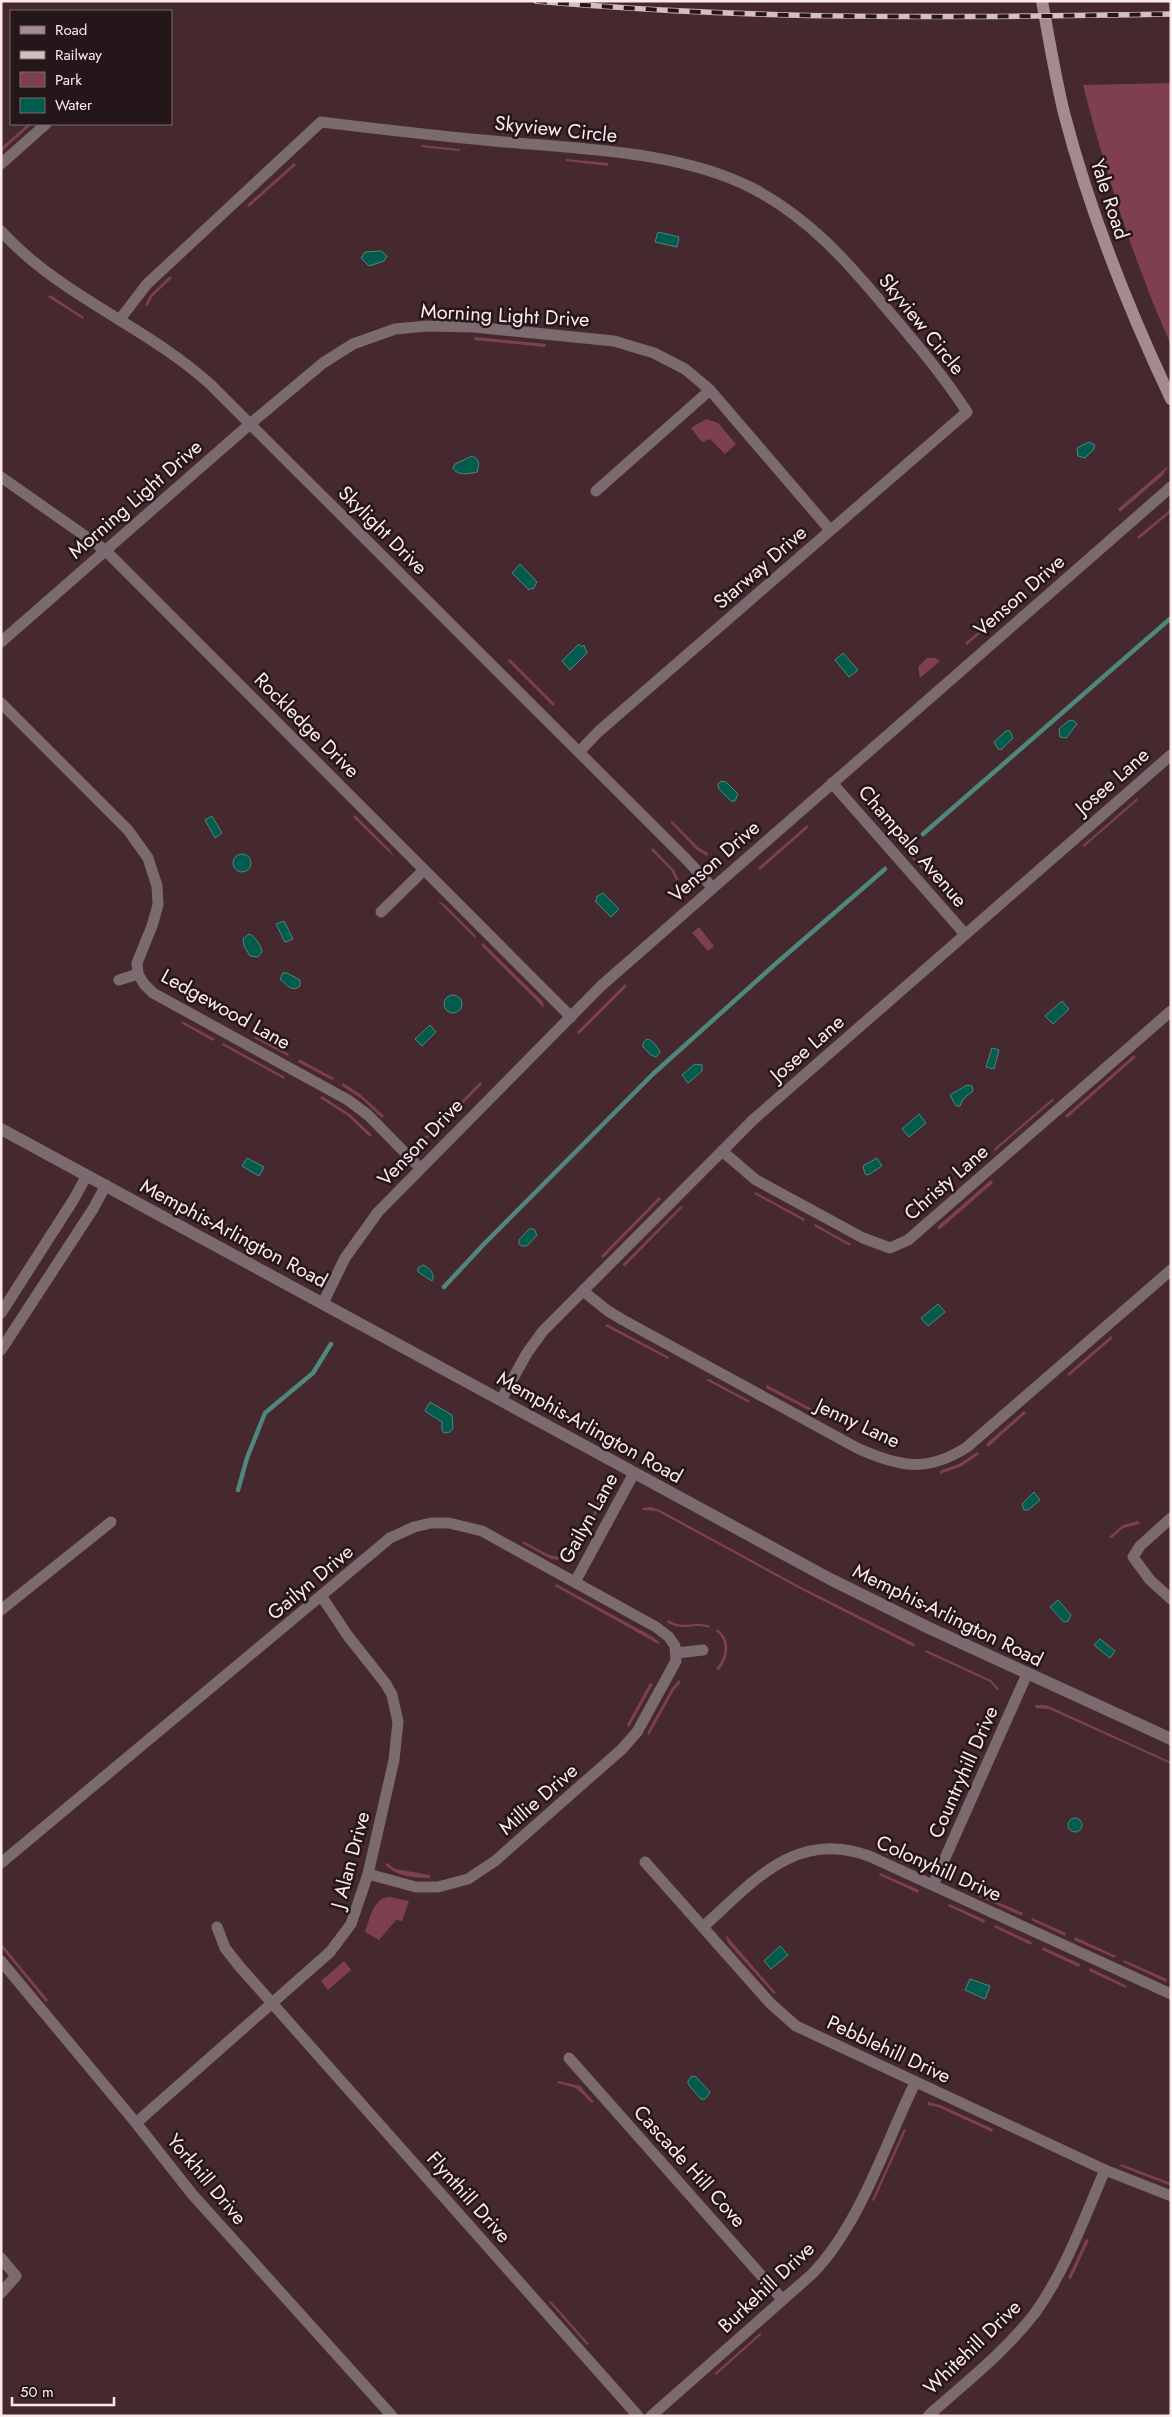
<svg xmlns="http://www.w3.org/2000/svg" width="1172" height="2417" viewBox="0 0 1172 2417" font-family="Jost,sans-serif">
  <rect width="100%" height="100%" fill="#46292f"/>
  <g fill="#7e404f">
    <path d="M1171 83V345C1134 262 1106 174 1083 85Z"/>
    <path d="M28 124H32L1 152V148Z"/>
    <path d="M421 145 460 149V151L421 147Z"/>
    <path d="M566 159 608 163V166L566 161Z"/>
    <path d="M294 163 296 165 249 207 247 205Z"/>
    <path d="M170 276 172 278 152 297 148 306 145 305 151 294Z"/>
    <path d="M50 295 84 317 83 319 48 297Z"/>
    <path d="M475 337 546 344 545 347 474 340Z"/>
    <path d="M706 419 718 423 736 444 725 454 710 439 702 442 691 428Z"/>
    <path d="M1168 466 1163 475 1120 512 1118 509Z"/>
    <path d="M1171 509V512L1139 539 1137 537Z"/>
    <path d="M1019 597 1021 599 967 645 965 643Z"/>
    <path d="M927 658H935L940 661 920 678 918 667Z"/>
    <path d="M510 659 555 704 553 706 508 661Z"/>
    <path d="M860 795 940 887 939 889 862 801Z"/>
    <path d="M1137 798 1138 800 1084 847 1082 846Z"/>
    <path d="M355 815 389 849 394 857 353 817Z"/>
    <path d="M672 821 699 848 708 853 707 856 697 850 670 822Z"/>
    <path d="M807 825 809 827 760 870 758 868Z"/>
    <path d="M653 848 674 870 679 880H676L671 870 651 850Z"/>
    <path d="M437 900 445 905 476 936 475 938Z"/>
    <path d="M699 927 714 946 708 951 692 933Z"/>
    <path d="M483 943 543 1002 544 1008 481 945Z"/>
    <path d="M625 984 627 986 579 1034 577 1032Z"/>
    <path d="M182 1021 215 1039 213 1041 181 1023Z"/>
    <path d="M255 1036 289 1054 288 1056 254 1038Z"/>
    <path d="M223 1043 285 1077 284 1079 222 1045Z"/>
    <path d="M1134 1055 1136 1057 1067 1118 1065 1116Z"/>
    <path d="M299 1059 334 1078 332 1080 298 1062Z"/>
    <path d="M480 1082 482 1084 432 1135 422 1141 421 1139 430 1134Z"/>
    <path d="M343 1083 360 1094 384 1116 382 1118 362 1099 342 1086Z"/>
    <path d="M322 1096 351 1115 372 1135 370 1137 348 1116 320 1098Z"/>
    <path d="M1053 1098 1054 1100 995 1151 994 1149Z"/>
    <path d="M991 1180 993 1183 939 1230 937 1227Z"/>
    <path d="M154 1185 194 1207 193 1209 152 1187Z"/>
    <path d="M755 1192 805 1219 804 1221 754 1194Z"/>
    <path d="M659 1197 661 1199 603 1258 601 1256Z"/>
    <path d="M681 1206 683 1207 624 1267 623 1264Z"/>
    <path d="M225 1223 284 1255 283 1257 224 1226Z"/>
    <path d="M815 1224 851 1244 850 1246 814 1226Z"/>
    <path d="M607 1324 669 1357 668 1359 605 1326Z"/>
    <path d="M1111 1336 1113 1338 1069 1376 1067 1374Z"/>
    <path d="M709 1379 750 1401 749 1403 706 1380Z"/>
    <path d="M767 1385 816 1411 814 1413 766 1388Z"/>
    <path d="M1024 1411 1026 1413 988 1447 986 1444Z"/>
    <path d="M977 1452 979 1454 962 1466 940 1474V1471L959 1464Z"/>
    <path d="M599 1490H601C603 1507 581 1553 565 1559L564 1557C578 1551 601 1505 599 1490Z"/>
    <path d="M651 1507 660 1510 803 1588 915 1644 914 1647 802 1590 657 1511 642 1510V1508Z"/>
    <path d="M1138 1521 1140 1524 1123 1528 1112 1538 1109 1537 1123 1525Z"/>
    <path d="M523 1541 549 1555 560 1557V1560L551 1559 522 1543Z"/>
    <path d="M556 1584 653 1637 660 1643 658 1644 555 1586Z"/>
    <path d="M668 1620C685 1630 694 1620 710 1626L709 1628C693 1622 684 1633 667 1622Z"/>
    <path d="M717 1629C732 1639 729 1658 719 1670L716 1669C726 1658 729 1641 716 1631Z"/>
    <path d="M926 1650 991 1680 999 1689 997 1690 990 1682 925 1652Z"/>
    <path d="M679 1680 681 1682 674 1690 649 1735 647 1733 672 1688Z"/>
    <path d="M650 1683 653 1684 629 1727 627 1725Z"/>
    <path d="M1035 1705H1046L1055 1709 1171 1762V1764L1049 1709 1036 1708Z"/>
    <path d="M878 1847 909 1862 917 1863 918 1865 906 1864 877 1850Z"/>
    <path d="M387 1863 395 1869 430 1875V1878C415 1878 394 1876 385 1864Z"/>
    <path d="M880 1873 919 1890 918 1893 879 1875Z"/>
    <path d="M979 1894 1023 1913 1022 1916 978 1896Z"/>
    <path d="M390 1897 409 1901 402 1921 396 1920 379 1940 365 1932C370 1919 373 1897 390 1897Z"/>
    <path d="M949 1904 985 1920 984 1923 948 1906Z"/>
    <path d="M1032 1918 1066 1933 1065 1936 1031 1920Z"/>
    <path d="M995 1925 1032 1942 1031 1945 994 1927Z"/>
    <path d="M725 1934 776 1993 774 1994 728 1943Z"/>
    <path d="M1075 1937 1116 1956 1115 1958 1074 1940Z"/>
    <path d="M1 1943 48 2000 46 2002 1 1947Z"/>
    <path d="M1043 1947 1080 1964 1079 1967 1042 1950Z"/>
    <path d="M1124 1960 1167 1979 1166 1982 1123 1962Z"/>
    <path d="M344 1961 351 1970 328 1990 321 1981Z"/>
    <path d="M1090 1968 1127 1986 1126 1988 1089 1971Z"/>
    <path d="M558 2081 580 2086 594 2102 592 2103 576 2088 557 2083Z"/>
    <path d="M928 2102 940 2105 993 2129 992 2132 938 2107 928 2105Z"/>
    <path d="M904 2129 906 2130 874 2201 872 2200Z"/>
    <path d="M1121 2164 1171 2183V2186L1120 2166Z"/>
    <path d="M1086 2239 1089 2240 1071 2279 1068 2278Z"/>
    <path d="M551 2301 589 2344 587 2345 549 2302Z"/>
    <path d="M760 2333 762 2334 716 2375 715 2373Z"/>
  </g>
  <g fill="#025c4d" stroke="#4e877d">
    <path d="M658 232 679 237 677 247 655 242Z"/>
    <path d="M381 251 387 256 384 261 369 266 361 258 365 252Z"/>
    <path d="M1089 442 1095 445 1093 450 1085 458 1078 456 1077 448Z"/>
    <path d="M472 456 477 459 479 464 477 472C469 474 457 476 453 468L455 464Z"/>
    <path d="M520 564 537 582 533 589 531 588 529 590 512 573Z"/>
    <path d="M579 644 582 647 584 645 587 653 570 670 562 661Z"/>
    <path d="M843 653 858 670 849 677 835 660Z"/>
    <path d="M1073 720 1077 724 1066 738 1060 737 1059 729 1068 721Z"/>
    <path d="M1006 731H1010L1013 738 1002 749H998L994 742Z"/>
    <path d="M721 781 726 782 738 794 735 801H731L719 789 718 784Z"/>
    <path d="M212 816 222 833 215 838 205 820Z"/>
    <circle cx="242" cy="863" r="9"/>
    <path d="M603 893 619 909 611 917 595 901 597 899 596 897Z"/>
    <path d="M284 921 293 939 285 942 276 924Z"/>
    <path d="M249 934C254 935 262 947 262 952L258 957 250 956 244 946 243 939Z"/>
    <path d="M283 973H287L300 980V986C292 993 286 984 280 979Z"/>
    <circle cx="453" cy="1004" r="9"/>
    <path d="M1062 1001 1069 1009 1053 1024 1045 1016Z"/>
    <path d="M430 1025 436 1032 422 1046 415 1039Z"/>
    <path d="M647 1039C652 1040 658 1047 660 1052L656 1057 651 1055 643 1047V1043Z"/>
    <path d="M992 1048 999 1050 994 1069 986 1067Z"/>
    <path d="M695 1064 702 1065V1071L688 1083 682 1075Z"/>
    <path d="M967 1085 972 1086 973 1091 963 1099 960 1106H956L950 1095Z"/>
    <path d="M919 1114 926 1123 909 1137 902 1129Z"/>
    <path d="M247 1158 264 1167 259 1176 242 1166Z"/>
    <path d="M877 1158 882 1166 868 1175 865 1174 863 1166Z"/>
    <path d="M529 1229H534L537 1235 527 1246H522L519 1244V1240Z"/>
    <path d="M423 1265C429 1267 436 1275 432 1281L418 1272V1268Z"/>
    <path d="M938 1304 945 1312 928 1326 921 1318Z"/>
    <path d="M430 1402 452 1415 453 1428 450 1432 444 1433 442 1430V1422L425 1411Z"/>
    <path d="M1034 1492 1040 1500 1028 1510H1024L1022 1504Z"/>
    <path d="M1058 1600 1071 1615 1068 1621 1064 1622 1050 1607Z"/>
    <path d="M1100 1639 1115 1651 1110 1658 1094 1645Z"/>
    <circle cx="1075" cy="1825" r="7"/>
    <path d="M780 1946 788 1955 771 1969 764 1961Z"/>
    <path d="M970 1979 990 1986 985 1999 965 1990Z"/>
    <path d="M692 2076 696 2077 710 2092 705 2099H701L688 2084V2081Z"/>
  </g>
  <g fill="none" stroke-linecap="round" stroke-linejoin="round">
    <g stroke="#4e877d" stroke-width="4.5">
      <path d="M923 834 1171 618"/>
      <path d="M444 1287 484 1244 653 1074 772 967 885 869"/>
      <path d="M238 1490 247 1458 265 1413 313 1373 331 1344"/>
    </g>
    <g stroke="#7b6b6e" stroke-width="11">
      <path d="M1 164 46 124"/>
      <path d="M1 231C60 296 146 326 210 384L686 859 712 887"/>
      <path d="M120 319 147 284 321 122C379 129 436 136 494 141 577 149 678 150 752 188 808 217 847 261 886 308 915 342 943 375 967 412L598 732 579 752"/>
      <path d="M1 477 105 550 571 1017"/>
      <path d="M596 491 710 390"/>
      <path d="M1 642 250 424 323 363 353 344 395 329 427 326 474 327 614 341 654 353 685 369 710 390 830 530"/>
      <path d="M1 703 128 830 148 858 157 886 158 905 152 926 137 963 138 974 144 984 153 993 348 1100 368 1115 420 1168"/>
      <path d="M832 783 965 934"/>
      <path d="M381 912 424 870"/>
      <path d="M119 980 138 974"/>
      <path d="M722 1151 756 1180 863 1238 890 1248 908 1240 1171 1011"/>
      <path d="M583 1291 608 1311 623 1320 857 1448C899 1467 927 1473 967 1447L1171 1270"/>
      <path d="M323 1303 345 1258 378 1212 601 986 1171 487"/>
      <path d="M1 1313 74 1199 87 1175"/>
      <path d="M1 1350 93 1209 106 1185"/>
      <path d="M501 1400 527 1353 543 1331 754 1119 1171 755"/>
      <path d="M1171 1518 1140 1546 1133 1557 1150 1580 1171 1599"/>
      <path d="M575 1582 634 1473"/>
      <path d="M1 1610 111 1522"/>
      <path d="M677 1653 703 1650"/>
      <path d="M645 1862 771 2004 796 2026 1105 2170 1171 2196"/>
      <path d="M1 1863 390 1538 414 1527 431 1523H449L482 1531 656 1627 669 1637 675 1646 676 1661 637 1732 622 1749 495 1861 468 1879 438 1887H416L368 1874"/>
      <path d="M933 1885 1027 1674"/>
      <path d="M217 1927 225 1948 240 1967 638 2416"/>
      <path d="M703 1927C753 1882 795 1829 869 1856L1171 1994"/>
      <path d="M1 1961 136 2123 192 2194 392 2416"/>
      <path d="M569 2058 782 2299"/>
      <path d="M136 2123 330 1952 351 1924 368 1874 394 1760 398 1722 392 1695 386 1684 348 1636 322 1597"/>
      <path d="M1 2258 16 2276 1 2293"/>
      <path d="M651 2416 812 2274C860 2225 885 2144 915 2083"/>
      <path d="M928 2416C965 2383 1005 2352 1035 2313 1066 2270 1084 2218 1105 2170"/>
    </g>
    <path stroke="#7b6b6e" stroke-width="12" d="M1 1129 830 1579 929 1628 1171 1739"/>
    <path stroke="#a38b8f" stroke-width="12" d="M1042 1C1049 39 1055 76 1064 113 1090 213 1127 306 1171 399"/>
    <g stroke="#d5bfc3" stroke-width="5.5">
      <path id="rail" d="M536 1C747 20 958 18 1171 14"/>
    </g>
    <use href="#rail" stroke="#241619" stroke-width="4" stroke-dasharray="11" stroke-linecap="butt"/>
  </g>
  <g text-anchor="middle" stroke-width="5" stroke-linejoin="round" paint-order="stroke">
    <g font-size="20" fill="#feeaed" stroke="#241619">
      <text transform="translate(556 129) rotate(6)" y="7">Skyview Circle</text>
      <text transform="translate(1110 199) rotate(72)" y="7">Yale Road</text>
      <text transform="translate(505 315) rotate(3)" y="7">Morning Light Drive</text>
      <text transform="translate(922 324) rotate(51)" y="7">Skyview Circle</text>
      <text transform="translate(135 499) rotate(-41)" y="7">Morning Light Drive</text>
      <text transform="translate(383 530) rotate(45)" y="7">Skylight Drive</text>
      <text transform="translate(760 567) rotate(-41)" y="7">Starway Drive</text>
      <text transform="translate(1019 595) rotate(-41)" y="7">Venson Drive</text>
      <text transform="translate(307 725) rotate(45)" y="7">Rockledge Drive</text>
      <text transform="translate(1112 781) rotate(-41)" y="7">Josee Lane</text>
      <text transform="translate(913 846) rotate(49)" y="7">Champale Avenue</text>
      <text transform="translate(714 861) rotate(-41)" y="7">Venson Drive</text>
      <text transform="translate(226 1009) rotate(29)" y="7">Ledgewood Lane</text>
      <text transform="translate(807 1048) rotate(-41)" y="7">Josee Lane</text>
      <text transform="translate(420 1142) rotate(-46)" y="7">Venson Drive</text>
      <text transform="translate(946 1182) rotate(-41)" y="7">Christy Lane</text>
      <text transform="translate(234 1233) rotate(28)" y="7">Memphis-Arlington Road</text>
      <text transform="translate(858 1423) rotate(25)" y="7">Jenny Lane</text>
      <text transform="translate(590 1427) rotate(29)" y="7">Memphis-Arlington Road</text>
      <text transform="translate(588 1518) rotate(-61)" y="7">Gailyn Lane</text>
      <text transform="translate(310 1582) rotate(-40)" y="7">Gailyn Drive</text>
      <text transform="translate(948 1615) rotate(26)" y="7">Memphis-Arlington Road</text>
      <text transform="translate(963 1772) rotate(-66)" y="7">Countryhill Drive</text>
      <text transform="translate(538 1799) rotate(-41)" y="7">Millie Drive</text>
      <text transform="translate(350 1860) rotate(-75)" y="7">J Alan Drive</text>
      <text transform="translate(939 1868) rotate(24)" y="7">Colonyhill Drive</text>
      <text transform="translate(889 2049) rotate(25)" y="7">Pebblehill Drive</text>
      <text transform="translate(690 2166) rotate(48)" y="7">Cascade Hill Cove</text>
      <text transform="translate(207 2179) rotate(50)" y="7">Yorkhill Drive</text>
      <text transform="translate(469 2197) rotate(48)" y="7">Flynthill Drive</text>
      <text transform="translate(766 2287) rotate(-43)" y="7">Burkehill Drive</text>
      <text transform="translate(972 2347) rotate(-44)" y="7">Whitehill Drive</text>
    </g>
  </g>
  <rect width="1172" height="2417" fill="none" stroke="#feeaed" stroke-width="5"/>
  <rect x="10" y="10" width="162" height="115" fill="#241619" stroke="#7b6b6e"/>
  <rect x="20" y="26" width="25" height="8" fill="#a38b8f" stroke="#7b6b6e"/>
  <text x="55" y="35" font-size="15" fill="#feeaed">Road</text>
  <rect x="20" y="51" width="25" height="8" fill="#d5bfc3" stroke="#7b6b6e"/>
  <text x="55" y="60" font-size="15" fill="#feeaed">Railway</text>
  <rect x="20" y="72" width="25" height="15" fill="#7e404f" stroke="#7b6b6e"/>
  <text x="55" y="85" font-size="15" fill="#feeaed">Park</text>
  <rect x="20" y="98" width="25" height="15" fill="#025c4d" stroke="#7b6b6e"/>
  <text x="55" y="110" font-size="15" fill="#feeaed">Water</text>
  <path d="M12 2397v8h102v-8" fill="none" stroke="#feeaed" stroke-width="2.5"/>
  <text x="20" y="2397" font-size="15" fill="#feeaed" stroke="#241619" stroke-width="4" paint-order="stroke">50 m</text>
</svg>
